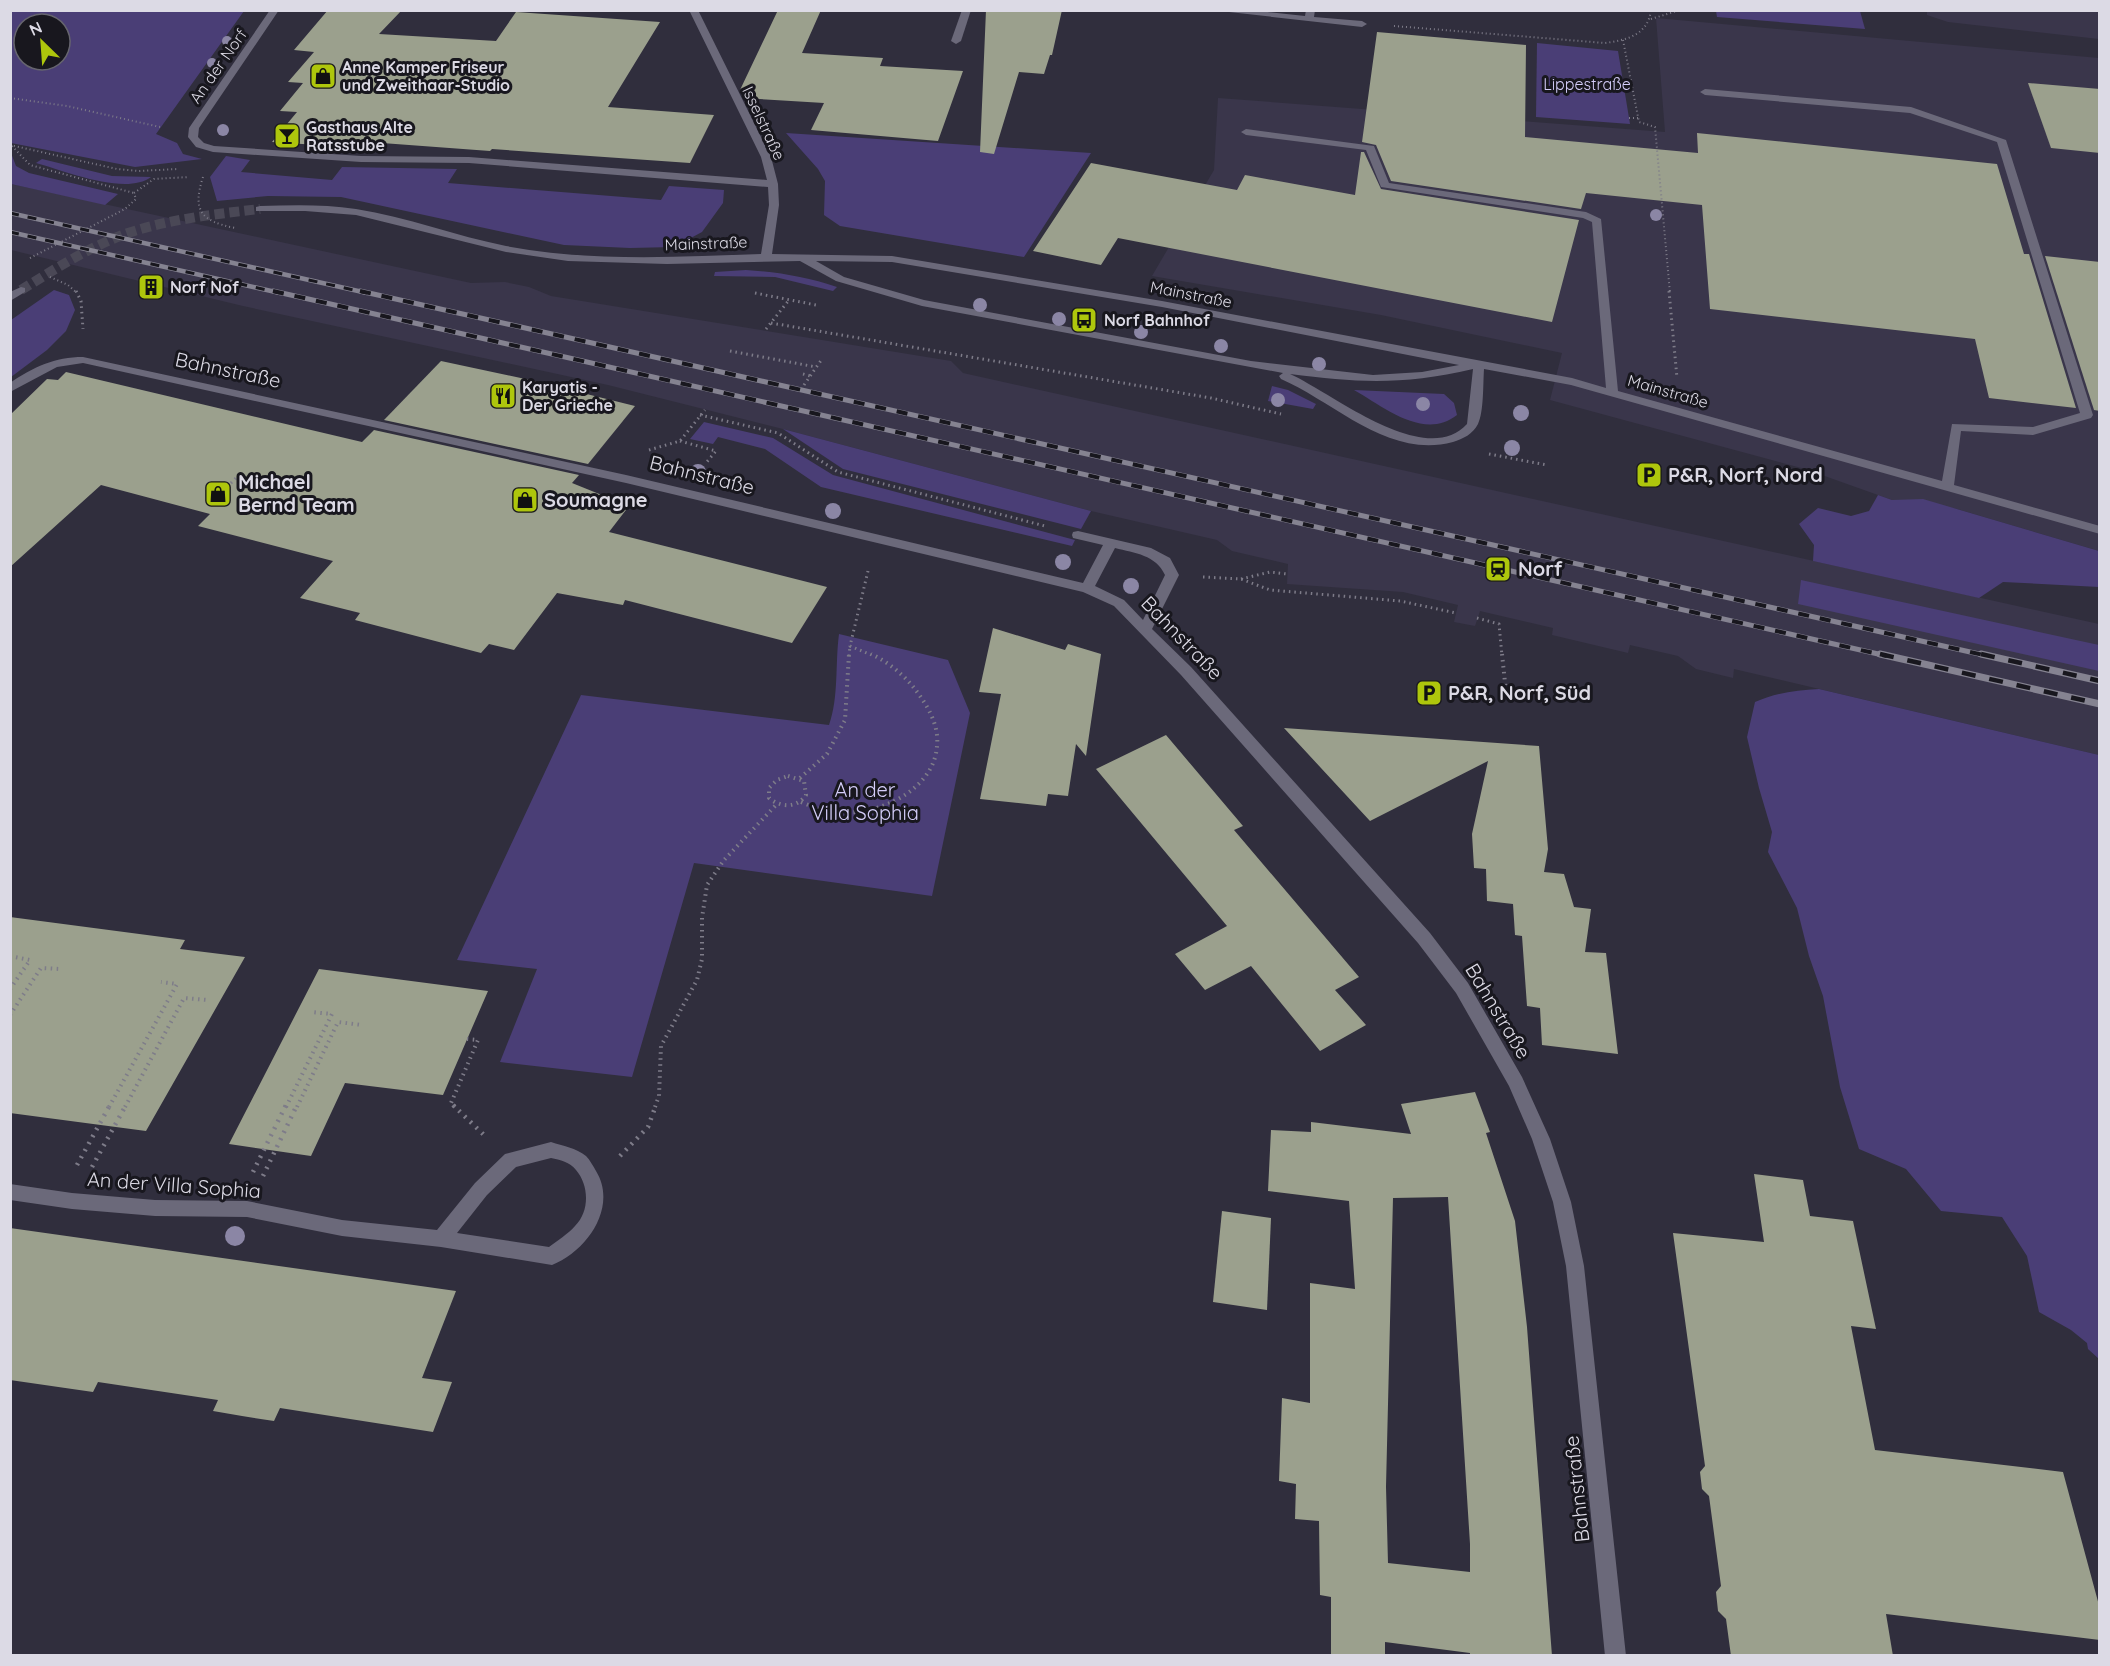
<svg xmlns="http://www.w3.org/2000/svg" width="2110" height="1666" viewBox="0 0 2110 1666" font-family="Quicksand,sans-serif">
  <rect width="100%" height="100%" fill="#302e3d"/>
  <g fill="#3a364b">
    <path d="M1927 11H2099V39L1948 22 1927 15Z"/>
    <path d="M1656 18 2099 58V551L1957 509 1892 500 1805 469 1550 400 1562 353 1381 315 1152 276 1214 170 1218 98 1665 132Z"/>
    <path d="M11 184 471 283 505 282 529 287 551 296 951 361 963 373 2099 624V755L1734 669 1733 678 1696 669 1678 656 1630 645 1628 653 1552 635 1553 628 1480 611 1475 626 1454 622 1458 605 1403 592 1287 584 1288 564 1232 551 1217 540 1091 511 783 429 608 385 243 306 11 250Z"/>
  </g>
  <g fill="#4a3e76" fill-rule="evenodd">
    <path d="M10 11H244L156 134 177 143 183 154 202 159 135 167 11 143ZM24 24H60V60H24Z"/>
    <path d="M1716 11H1860L1865 29 1717 17Z"/>
    <path d="M1537 43 1618 51 1630 124 1536 117Z"/>
    <path d="M786 133 1091 153 1024 257 840 226 824 215 825 181 818 169Z"/>
    <path d="M11 153 16 166 29 173 118 194 105 205 11 184Z"/>
    <path d="M226 156 250 160 241 172 332 180 342 167 457 169 448 183 661 200 669 186 724 190 723 203 702 232 674 247 630 248 564 245 341 197 268 196 217 201 210 177Z"/>
    <path d="M42 159 112 176 151 177C126 196 65 171 36 163Z"/>
    <path d="M746 270C778 272 807 277 837 287L833 291 775 277 714 276 715 272Z"/>
    <path d="M54 290 69 295 75 310 66 331 47 350 11 377V320Z"/>
    <path d="M1272 386 1288 390 1316 404 1313 409 1268 401Z"/>
    <path d="M1354 390 1444 394 1454 403 1457 415C1424 441 1384 407 1354 390Z"/>
    <path d="M704 422 773 438 833 475 1075 540 1072 546 821 487 765 449 718 437 713 444 690 439Z"/>
    <path d="M783 429 1091 511 1081 529 843 469Z"/>
    <path d="M1878 495 1892 500 1923 499 2099 551V587L2003 582 1979 598 1813 561 1814 545 1799 524 1818 508 1851 516 1869 511Z"/>
    <path d="M1801 580 2099 645V671L1798 604Z"/>
    <path d="M839 634 948 660 970 713 932 896 694 863 632 1077 500 1062 537 969 457 960 581 695 829 725C839 697 835 664 839 634Z"/>
    <path d="M1819 689 2099 755V1359L2088 1349 2087 1343 2071 1330 2039 1312 2027 1256 2002 1217 1941 1211 1906 1169 1859 1149 1840 1087 1823 996 1809 956 1797 908 1768 852 1772 832 1759 788 1747 737 1755 702C1776 693 1796 690 1819 689Z"/>
  </g>
  <g fill="#9ba08d" fill-rule="evenodd">
    <path d="M328 10H402L379 34 496 41 516 12 660 22 608 107 714 115 690 163 492 149 490 151 382 143 378 149 272 142 297 112 280 111 303 83 288 82 314 52 294 50Z"/>
    <path d="M778 10H821L802 53 883 58 880 66 963 71 938 141 811 130 824 103 744 98 740 90Z"/>
    <path d="M986 10H1062L1052 55H1050L1044 74 1019 72 994 154 980 152Z"/>
    <path d="M1377 32 1526 45 1525 137 1698 153 1697 133 1997 164 2024 254H2029L2076 408 1989 398 1975 339 1710 309 1702 205 1586 193 1581 209 1391 181 1376 145 1362 142Z"/>
    <path d="M2028 83 2100 89V153L2051 148Z"/>
    <path d="M1361 152H1364L1381 189 1579 220 1552 322 1118 238 1101 265 1033 251 1091 163 1237 190 1245 175 1355 195Z"/>
    <path d="M2045 256 2100 262V411L2094 410Z"/>
    <path d="M441 361 530 380 635 406 588 464 384 420Z"/>
    <path d="M66 372 362 442 374 430 579 475 572 483 629 506 609 532 827 587 792 643 625 600 623 605 557 593 514 650 489 644 481 653 355 620 360 613 300 598 333 561 198 526 210 514 101 485 10 567V415L47 379 58 380Z"/>
    <path d="M993 628 1065 650 1068 644 1101 654 1086 756 1076 744 1068 796 1048 794 1046 806 980 799 1001 694 979 692Z"/>
    <path d="M1284 728 1539 746 1548 849 1544 872 1564 874 1574 907 1591 909 1585 952 1606 953 1618 1054 1542 1045 1540 1008 1527 1006 1522 936 1515 935 1513 904 1487 901 1486 869 1474 868 1472 834 1488 761 1370 821Z"/>
    <path d="M1166 735 1243 826 1234 830 1359 977 1335 990 1366 1025 1320 1051 1251 966 1205 990 1175 954 1227 926 1096 769Z"/>
    <path d="M10 917 185 940 180 949 245 957 146 1131 10 1113Z"/>
    <path d="M319 969 488 991 443 1095 345 1083 311 1156 229 1144Z"/>
    <path d="M1475 1092 1490 1132 1486 1133 1515 1221 1527 1327 1552 1656H1470V1653L1385 1642V1656H1331V1597L1320 1595 1319 1521 1295 1519 1296 1484 1279 1481 1282 1398 1310 1403V1283L1355 1289 1349 1201 1268 1191 1271 1130 1311 1132V1122L1411 1134 1401 1104ZM1448 1197 1470 1544V1572L1388 1563 1386 1487 1393 1198Z"/>
    <path d="M1754 1174 1803 1180 1810 1216 1853 1221 1876 1329 1851 1326 1875 1450 2063 1472 2100 1609V1640L1886 1614 1893 1656H1731L1726 1619 1718 1611 1716 1592 1721 1586 1709 1496 1702 1489 1700 1472 1705 1466 1673 1233 1764 1242Z"/>
    <path d="M1222 1211 1271 1218 1267 1310 1213 1302Z"/>
    <path d="M10 1228 456 1291 422 1378 452 1382 433 1432 280 1408 274 1421 242 1416 213 1411 218 1400 98 1382 93 1392 10 1380Z"/>
  </g>
  <g fill="none" stroke-linecap="round" stroke-linejoin="round">
    <path stroke="#4a4856" stroke-width="10" stroke-dasharray="10 5" stroke-linecap="butt" d="M21 290C55 269 89 247 128 233 170 219 216 214 260 209"/>
    <g stroke="#7e7c89" stroke-width="2" stroke-dasharray="1 3" stroke-linecap="butt">
      <path d="M1651 19 1680 10"/>
      <path d="M1394 26 1605 43C1627 40 1648 35 1651 10"/>
      <path d="M1623 40 1639 122 1655 127 1670 293"/>
      <path d="M10 98 67 106 160 127"/>
      <path d="M1629 118H1638"/>
      <path d="M10 145 117 169 138 171 178 169"/>
      <path d="M12 146 30 165 134 193"/>
      <path d="M203 177C192 211 201 221 235 228"/>
      <path d="M134 193 154 179 189 177"/>
      <path d="M30 258 125 209 136 199 134 193"/>
      <path d="M50 277 68 285 77 293"/>
    </g>
    <g stroke="#7e7c89" stroke-width="3" stroke-dasharray="1.5 4" stroke-linecap="butt">
      <path d="M76 291 81 301 83 329"/>
      <path d="M1669 291 1677 378"/>
      <path d="M755 293 816 305"/>
      <path d="M771 323 1211 398 1281 414"/>
      <path d="M766 329 789 300"/>
      <path d="M730 351 816 367"/>
      <path d="M803 374 810 376"/>
      <path d="M804 385 822 359"/>
      <path d="M700 415 778 433 838 472 1045 526"/>
      <path d="M680 441 716 451 705 464"/>
      <path d="M649 450 680 441 705 410"/>
      <path d="M1489 454 1547 465"/>
      <path d="M227 487 242 472"/>
      <path d="M868 571 850 646 874 656"/>
      <path d="M1203 577 1241 579 1270 590 1400 601 1456 613"/>
      <path d="M1241 579 1270 572 1287 574"/>
      <path d="M1477 618 1499 624 1502 656"/>
      <path d="M849 656 850 646"/>
    </g>
    <g stroke="#7e7c89" stroke-width="4" stroke-dasharray="1.5 4.5" stroke-linecap="butt">
      <path d="M1502 654 1506 692"/>
      <path d="M788 776 804 781 806 795C797 808 781 808 769 798V788L777 780Z"/>
      <path d="M800 778 827 754 845 720 849 654"/>
      <path d="M801 802C813 807 823 811 836 812 876 817 934 791 937 746 939 729 931 712 922 699 909 679 892 664 871 654"/>
      <path d="M10 989 30 960 15 957"/>
      <path d="M10 1015 41 968 59 969"/>
      <path d="M109 1107 177 984 161 982"/>
      <path d="M125 1107 184 998 207 1000"/>
      <path d="M286 1107 332 1014 311 1012"/>
      <path d="M297 1107 338 1022 362 1025"/>
      <path d="M455 1107 451 1103 478 1040 467 1039"/>
      <path d="M655 1107 659 1096 661 1046 697 980 702 959V918L707 885 724 860 776 805"/>
    </g>
    <g stroke="#7e7c89" stroke-width="4.5" stroke-dasharray="2 6" stroke-linecap="butt">
      <path d="M453 1105 484 1135"/>
      <path d="M620 1156 648 1127 656 1105"/>
      <path d="M77 1165 110 1105"/>
      <path d="M92 1167 126 1105"/>
      <path d="M253 1172 286 1105"/>
      <path d="M263 1176 297 1105"/>
    </g>
    <g fill="#6b697a" fill-rule="evenodd">
      <path d="M270 10H279L199 128 198 137 204 143 214 146 361 156 469 157 767 180 761 157 689 10H698L771 157 778 184 779 205 772 254 892 256 1162 301 1572 378 1606 388 1592 222 1583 218 1381 187 1366 150 1246 135 1241 132 1246 129 1374 146 1389 183 1586 212 1601 219 1618 391 1942 481 1952 424 2033 427 2080 413 1997 142 1910 113 1705 95 1700 92 1705 89 1911 107 2006 140 2093 415 2091 418 2033 435 1961 431 1954 485 2100 526V534L1571 385 1484 369C1483 383 1484 412 1478 424 1473 434 1463 439 1453 442 1388 459 1336 403 1281 379L1279 376 1283 373 922 306 836 281 800 261 667 264 568 261 506 252 356 215 305 211H256V207L260 206C292 205 324 204 356 209 407 217 456 236 506 246 590 262 676 257 761 254L769 205 768 187 469 163 361 162 213 152 196 147 188 137 189 128ZM816 261 892 262 1162 307 1459 365 1422 372 1373 375 1251 361 924 300 844 277ZM1473 369 1467 424C1425 470 1331 392 1290 374 1359 383 1404 385 1473 369Z"/>
      <path d="M962 10H971L961 41 956 44 951 41Z"/>
      <path d="M1211 10H1248L1305 16 1306 10H1315L1314 17 1362 21 1367 24 1362 27Z"/>
      <path d="M21 287 25 288V292L10 301V292Z"/>
      <path d="M83 357 626 475 1083 583 1103 545 1073 538 1072 535 1073 532 1078 531 1151 548 1170 558 1179 575 1152 629 1191 667 1430 933 1468 983 1522 1077 1550 1139 1571 1202 1584 1266 1626 1656H1605L1566 1266 1553 1202 1532 1139 1509 1086 1456 993 1418 943 1181 675 1114 606 1083 592 626 483 83 363 57 367 10 392V383C33 367 55 357 83 357ZM1115 548C1135 553 1156 555 1165 575L1143 620 1124 600 1095 586Z"/>
      <path d="M551 1142C563 1146 576 1148 586 1156 590 1160 593 1166 596 1171 618 1207 587 1251 552 1265L441 1247 342 1236 247 1217 155 1216 72 1209 10 1200V1184L72 1193 155 1200 247 1201 342 1220 437 1230 475 1183 505 1154ZM551 1158C560 1160 570 1162 576 1170 589 1185 590 1211 575 1226 568 1234 558 1240 549 1247L457 1233 487 1195 516 1167Z"/>
    </g>
    <g stroke="#858391" stroke-width="4.5">
      <g id="rail-far2">
        <path d="M10 213 367 293"/>
        <path d="M10 232 280 293"/>
      </g>
    </g>
    <g stroke="#858391" stroke-width="5">
      <g id="rail-far1">
        <path d="M273 291 1887 656"/>
        <path d="M360 291 1988 656"/>
      </g>
    </g>
    <g stroke="#858391" stroke-width="7">
      <g id="rail">
        <path d="M1880 654 2100 704"/>
        <path d="M1981 654 2100 681"/>
      </g>
    </g>
    <use href="#rail-far2" stroke="#18171e" stroke-width="3" stroke-dasharray="9" stroke-linecap="butt"/>
    <use href="#rail-far1" stroke="#18171e" stroke-width="4" stroke-dasharray="11" stroke-linecap="butt"/>
    <use href="#rail" stroke="#18171e" stroke-width="4.5" stroke-dasharray="14" stroke-linecap="butt"/>
  </g>
  <g fill="#8b86a5">
    <circle cx="227" cy="41" r="5"/>
    <circle cx="212" cy="63" r="5"/>
    <circle cx="223" cy="130" r="6"/>
    <circle cx="1656" cy="215" r="6"/>
    <circle cx="980" cy="305" r="7"/>
    <circle cx="1059" cy="319" r="7"/>
    <circle cx="1141" cy="332" r="7"/>
    <circle cx="1221" cy="346" r="7"/>
    <circle cx="1319" cy="364" r="7"/>
    <circle cx="1278" cy="400" r="7"/>
    <circle cx="1423" cy="404" r="7"/>
    <circle cx="1521" cy="413" r="8"/>
    <circle cx="1512" cy="448" r="8"/>
    <circle cx="698" cy="472" r="8"/>
    <circle cx="833" cy="511" r="8"/>
    <circle cx="1063" cy="562" r="8"/>
    <circle cx="1131" cy="586" r="8"/>
    <circle cx="235" cy="1236" r="10"/>
  </g>
  <defs>
    <g id="shop-square" transform="scale(1.35)"><rect x="-9" y="-9" width="18" height="18" rx="4" fill="#aec60c" stroke="#18171e"/><path d="M-5-2.5h2.3a2.7 3.5 0 0 1 5.4 0H5L5.5 6h-11ZM-1.5-2.5h3a1.5 2.3 0 0 0-3 0Z" fill="#111"/></g>
    <g id="bar-square" transform="scale(1.35)"><rect x="-9" y="-9" width="18" height="18" rx="4" fill="#aec60c" stroke="#18171e"/><path d="M-6-5H6L.8 .8V4.5H3.5V6h-7V4.5H-.8V.8Z" fill="#111"/></g>
    <g id="building-square" transform="scale(1.35)"><rect x="-9" y="-9" width="18" height="18" rx="4" fill="#aec60c" stroke="#18171e"/><path d="M-4-6H4V6H1V3H-1V6H-4ZM-2.5-4.3h1.7v1.8h-1.7ZM.8-4.3h1.7v1.8H.8ZM-2.5-1h1.7V.8h-1.7ZM.8-1h1.7V.8H.8Z" fill="#111"/></g>
    <g id="bus-square" transform="scale(1.35)"><rect x="-9" y="-9" width="18" height="18" rx="4" fill="#aec60c" stroke="#18171e"/><path d="M-5-6H5V4H4V6H2V4H-2V6H-4V4H-5ZM-3.5-4V0h7V-4ZM-3.5 1.2v1.5H-2V1.2ZM2 1.2v1.5H3.5V1.2Z" fill="#111"/></g>
    <g id="restaurant-square" transform="scale(1.35)"><rect x="-9" y="-9" width="18" height="18" rx="4" fill="#aec60c" stroke="#18171e"/><path d="M-5-6h1v4h1v-4h1v4h1v-4h1v5L-1.5 .5V6h-2V.5L-5-1ZM5-6V6H3V1.5H1.5Q1.5-4 5-6Z" fill="#111"/></g>
    <g id="parking-square" transform="scale(1.35)"><rect x="-9" y="-9" width="18" height="18" rx="4" fill="#aec60c" stroke="#18171e"/><path d="M-3.5-5.5H1a3.5 3.5 0 0 1 0 7H-1V5.5H-3.5ZM-1-3.4V-.6H.8a1.4 1.4 0 0 0 0-2.8Z" fill="#111"/></g>
    <g id="station-square" transform="scale(1.35)"><rect x="-9" y="-9" width="18" height="18" rx="4" fill="#aec60c" stroke="#18171e"/><path d="M-3-6H3Q5-6 5-4V2Q5 4 3 4L4.5 6H3L1.5 4h-3L-3 6H-4.5L-3 4Q-5 4-5 2V-4Q-5-6-3-6ZM-3.5-4v3h7v-3ZM-3.5 1v1.5H-2V1ZM2 1v1.5H3.5V1Z" fill="#111"/></g>
  </defs>
  <g fill-rule="evenodd">
    <use href="#shop-square" x="323" y="76"/>
    <use href="#bar-square" x="287" y="136"/>
    <use href="#building-square" x="151" y="287"/>
    <use href="#bus-square" x="1084" y="320"/>
    <use href="#restaurant-square" x="503" y="396"/>
    <use href="#parking-square" x="1649" y="475"/>
    <use href="#shop-square" x="218" y="494"/>
    <use href="#shop-square" x="525" y="500"/>
    <use href="#station-square" x="1498" y="569"/>
    <use href="#parking-square" x="1429" y="693"/>
  </g>
  <g text-anchor="middle" stroke-width="6" stroke-linejoin="round" paint-order="stroke">
    <g font-size="16" fill="#dcdae5" stroke="#18171e">
      <text transform="translate(218 66) rotate(-55)" y="6">An der Norf</text>
      <text transform="translate(764 123) rotate(65)" y="6">Isselstraße</text>
      <text transform="translate(706 243) rotate(-2)" y="6">Mainstraße</text>
      <text transform="translate(1191 294) rotate(11)" y="6">Mainstraße</text>
      <text transform="translate(1668 391) rotate(16)" y="6">Mainstraße</text>
    </g>
    <g font-size="16" font-weight="bold" fill="#dcdae5" stroke="#18171e" text-anchor="start">
      <text x="342" y="73">Anne Kamper Friseur<tspan x="342" dy="18">und Zweithaar-Studio</tspan></text>
      <text x="306" y="133">Gasthaus Alte<tspan x="306" dy="18">Ratsstube</tspan></text>
      <text x="170" y="293">Norf Nof</text>
      <text x="1104" y="326">Norf Bahnhof</text>
      <text x="522" y="393">Karyatis -<tspan x="522" dy="18">Der Grieche</tspan></text>
    </g>
    <g font-size="16" fill="#d5cefa" stroke="#18171e">
      <text x="1587" y="90">Lippestraße</text>
    </g>
    <g font-size="20" fill="#dcdae5" stroke="#18171e">
      <text transform="translate(228 370) rotate(12)" y="7">Bahnstraße</text>
      <text transform="translate(702 475) rotate(14)" y="7">Bahnstraße</text>
      <text transform="translate(1182 638) rotate(46)" y="7">Bahnstraße</text>
      <text transform="translate(1498 1011) rotate(59)" y="7">Bahnstraße</text>
      <text transform="translate(174 1185) rotate(4)" y="7">An der Villa Sophia</text>
      <text transform="translate(1577 1489) rotate(-96)" y="7">Bahnstraße</text>
    </g>
    <g font-size="20" font-weight="bold" fill="#dcdae5" stroke="#18171e" text-anchor="start">
      <text x="1668" y="482">P&amp;R, Norf, Nord</text>
      <text x="238" y="489">Michael<tspan x="238" dy="23">Bernd Team</tspan></text>
      <text x="544" y="507">Soumagne</text>
      <text x="1518" y="576">Norf</text>
      <text x="1448" y="700">P&amp;R, Norf, Süd</text>
    </g>
    <g font-size="20" fill="#d5cefa" stroke="#18171e">
      <text x="865" y="797">An der<tspan x="865" dy="23">Villa Sophia</tspan></text>
    </g>
  </g>
  <rect width="2110" height="1666" fill="none" stroke="#dcdae5" stroke-width="24"/>
  <g transform="translate(42 42) rotate(335)"><circle r="28" fill="#18171e" stroke="#66656e" stroke-width="1.5"/>
  <path d="M0-4.5L10 22L0 15L-10 22Z" fill="#aec60c"/>
  <text y="-9" font-size="16" font-weight="bold" text-anchor="middle" fill="#dcdae5">N</text>
  </g>
</svg>
